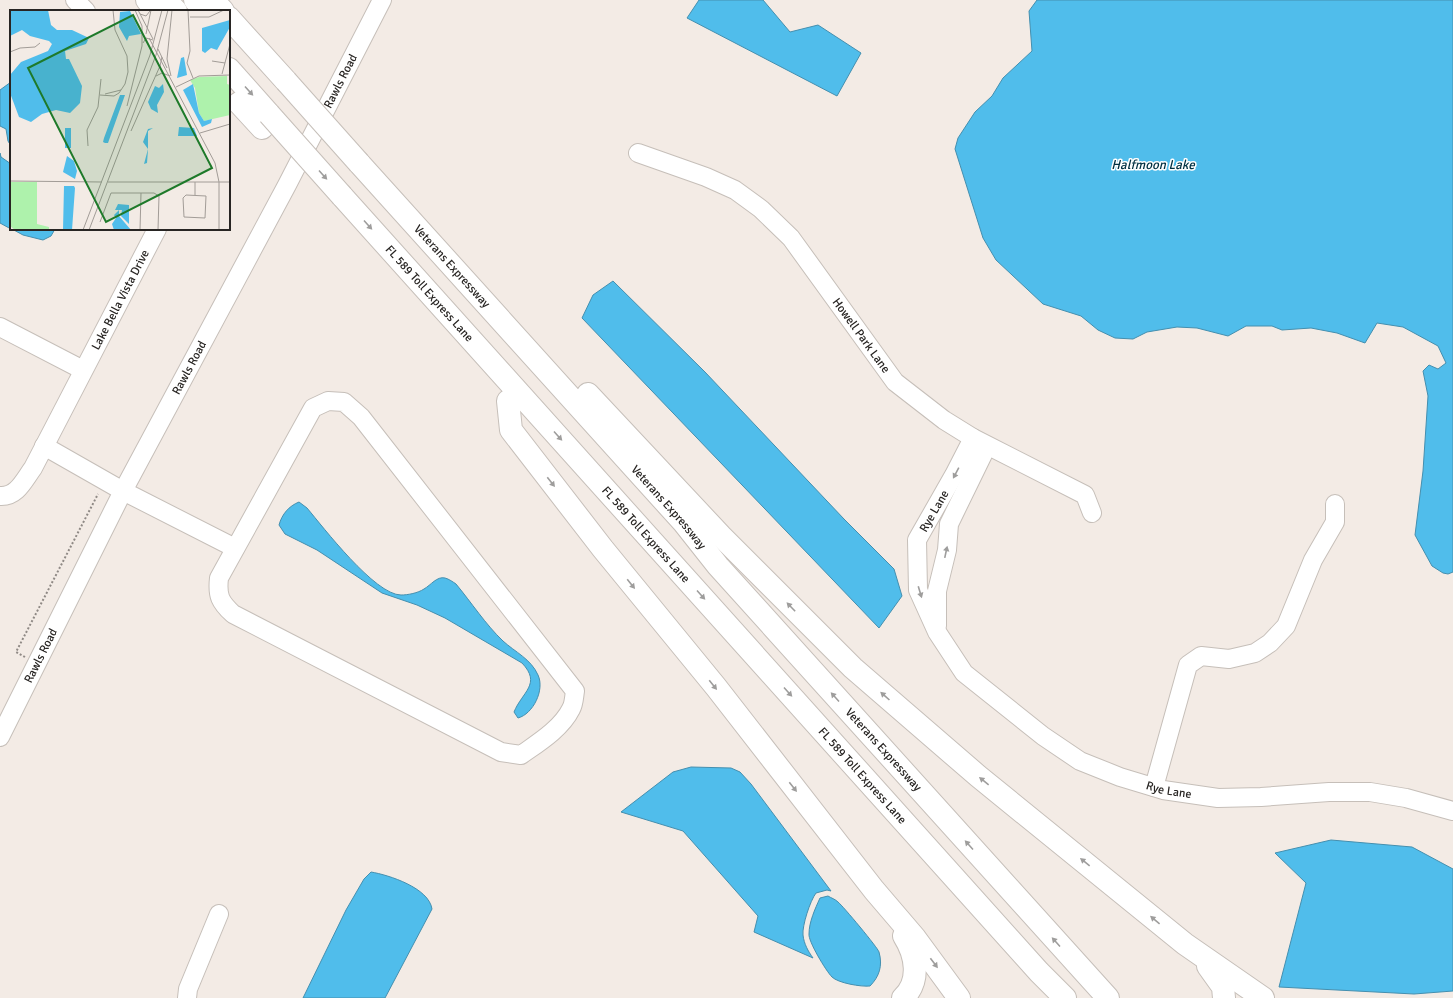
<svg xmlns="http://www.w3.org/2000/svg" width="1453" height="998" viewBox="0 0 1453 998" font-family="Signika,sans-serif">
  <rect width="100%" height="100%" fill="#f3ebe5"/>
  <g fill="#50bdeb" stroke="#448faf">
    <path d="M699 0H763L790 32 818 25 861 53 837 96 687 18Z"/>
    <path d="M1037 0H1453V572L1448 574 1443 573 1432 566 1415 535 1423 471 1428 396 1423 371 1429 365 1438 369 1446 363 1438 346 1403 327 1377 323 1365 343 1337 333 1311 328 1282 330 1272 326H1246L1228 336 1197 328 1177 327 1147 332 1133 339 1115 338 1098 330 1081 316 1043 304 996 260 983 238 955 149 958 138 975 112 992 96 1003 78 1032 51 1029 11Z"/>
    <path d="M11 82V146L8 141 6 129 0 126V90Z"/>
    <path d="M0 153 1 157 11 164V229L0 223Z"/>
    <path d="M12 229H55L51 236 43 240 23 235Z"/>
    <path d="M613 281 705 372 844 519 894 569 902 596 879 628 582 318 593 295Z"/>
    <path d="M299 502 307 508C323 527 375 595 401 595 408 595 418 593 424 589 431 585 437 576 445 578 449 579 453 582 456 584 471 602 486 625 503 641 515 652 531 659 538 675 545 690 533 714 518 718L514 712C522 692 542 684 522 663L445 618 417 605 382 593 317 550 285 534 279 525C282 514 289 506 299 502Z"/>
    <path d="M691 767 731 768 740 772 751 784 831 891 827 890 816 893C810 901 802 926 803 935 804 944 808 951 813 958L754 932 758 916 683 831 621 812 673 772Z"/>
    <path d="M1331 840 1412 847 1453 869V991L1414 994 1279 987 1306 883 1275 853Z"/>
    <path d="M371 872C389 875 429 888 432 909L385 998H303L346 910 364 879Z"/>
    <path d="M828 896C831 898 835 899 838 902 843 906 878 948 879 952 883 966 879 977 870 986 861 987 838 983 832 977 826 971 808 941 809 934 809 922 815 909 820 898Z"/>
  </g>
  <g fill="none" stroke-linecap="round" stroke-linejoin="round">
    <g stroke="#c6bfb9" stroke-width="20">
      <g id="minor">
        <path d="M75 0 86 11"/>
        <path id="s1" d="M638 153 706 177 735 190 761 209 791 238 895 382 944 420 973 438 1085 495 1092 513"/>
        <path d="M0 327 83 370"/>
        <path d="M328 401 344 402 361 417 575 691C574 697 574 704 571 709 561 729 538 743 521 755L501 752 233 614C220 602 217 596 219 578L313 408Z"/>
        <path id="s2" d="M973 438 954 475 917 540 918 590 937 632 964 673 1043 736 1080 761 1120 777 1163 790 1218 798 1261 797 1329 792H1370L1406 798 1453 811"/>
        <path d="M44 446 123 491 235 548"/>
        <path id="s3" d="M0 496C17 497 24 480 33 468L157 229"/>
        <path d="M937 626V591L947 550 949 524 987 446"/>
        <path id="s4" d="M0 737 123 491 287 185 382 0"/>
        <path d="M1154 787 1188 665 1201 656 1229 659 1255 653 1270 643 1286 626 1313 560 1335 522V504"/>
        <path d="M187 998 188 989 219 914"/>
      </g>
    </g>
    <g stroke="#c6bfb9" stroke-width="24">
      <g id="highway">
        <path d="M147 0 156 11"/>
        <path d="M166 0 176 11"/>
        <path d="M195 0 205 11"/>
        <path d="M213 0 223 11"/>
        <path d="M229 18 286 81"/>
        <path d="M229 69 269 114"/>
        <path d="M239 103 262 128"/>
        <path id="s5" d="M359 163 684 523 718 566 1108 998"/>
        <path id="s6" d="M342 196 1039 972 1065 998"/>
        <path d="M588 394 721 536 853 668 978 776 1185 944 1263 998"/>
        <path d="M508 401 511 430 603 549 716 687 874 890 915 938 959 998"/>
        <path d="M1208 966 1223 987 1224 998"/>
        <path d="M903 998C921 981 916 955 904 936"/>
      </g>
    </g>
    <path stroke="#8f8985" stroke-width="2" stroke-dasharray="2 2" stroke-linecap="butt" d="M25 657 16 652 98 494"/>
    <use href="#minor" stroke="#fff" stroke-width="18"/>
    <use href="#highway" stroke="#fff" stroke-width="22"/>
    <g stroke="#c6bfb9" stroke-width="24" stroke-linecap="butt">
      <g id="highway-bridge">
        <path d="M286 81 359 163"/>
        <path d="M269 114 342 196"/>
      </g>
    </g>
    <use href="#highway-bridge" stroke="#fff" stroke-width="22"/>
  </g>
  <defs><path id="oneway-solid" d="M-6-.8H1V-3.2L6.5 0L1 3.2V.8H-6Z"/></defs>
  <g fill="#9e9d9c">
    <use href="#oneway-solid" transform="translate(249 91) rotate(48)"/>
    <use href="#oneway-solid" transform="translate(323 175) rotate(48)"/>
    <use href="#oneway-solid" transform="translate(368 225) rotate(48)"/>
    <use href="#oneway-solid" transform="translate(558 436) rotate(48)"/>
    <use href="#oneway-solid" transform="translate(956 473) rotate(118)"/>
    <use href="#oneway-solid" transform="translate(551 482) rotate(52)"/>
    <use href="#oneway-solid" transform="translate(946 552) rotate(-78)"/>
    <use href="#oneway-solid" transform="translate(631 584) rotate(51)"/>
    <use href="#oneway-solid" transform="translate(920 592) rotate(73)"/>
    <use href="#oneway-solid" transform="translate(701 595) rotate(48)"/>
    <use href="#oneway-solid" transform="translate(791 607) rotate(-134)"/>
    <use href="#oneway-solid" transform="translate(713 685) rotate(51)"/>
    <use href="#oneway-solid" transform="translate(788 692) rotate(48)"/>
    <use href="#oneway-solid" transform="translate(885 696) rotate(-138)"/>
    <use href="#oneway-solid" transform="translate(835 697) rotate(-132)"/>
    <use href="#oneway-solid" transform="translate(984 781) rotate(-141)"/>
    <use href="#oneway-solid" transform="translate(793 787) rotate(52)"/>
    <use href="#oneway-solid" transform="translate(969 845) rotate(-132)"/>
    <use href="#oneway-solid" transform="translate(1085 862) rotate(-141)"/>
    <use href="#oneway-solid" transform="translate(1155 920) rotate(-140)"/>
    <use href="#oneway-solid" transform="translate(1056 942) rotate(-132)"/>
    <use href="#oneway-solid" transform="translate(934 963) rotate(53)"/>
  </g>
  <g text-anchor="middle" stroke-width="3" stroke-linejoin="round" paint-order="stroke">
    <g font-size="12" fill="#282523" stroke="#fff">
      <text dy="4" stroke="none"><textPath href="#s4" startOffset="739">Rawls Road</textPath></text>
      <text dy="4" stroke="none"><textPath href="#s5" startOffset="139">Veterans Expressway</textPath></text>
      <text dy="4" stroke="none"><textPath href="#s6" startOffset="131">FL 589 Toll Express Lane</textPath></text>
      <text dy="4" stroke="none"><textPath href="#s3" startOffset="235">Lake Bella Vista Drive</textPath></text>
      <text dy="4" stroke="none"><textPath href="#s1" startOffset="298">Howell Park Lane</textPath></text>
      <text dy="4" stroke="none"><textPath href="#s4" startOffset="415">Rawls Road</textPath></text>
      <text dy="4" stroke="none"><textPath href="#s5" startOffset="463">Veterans Expressway</textPath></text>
      <text transform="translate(934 511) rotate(-60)" y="4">Rye Lane</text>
      <text dy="4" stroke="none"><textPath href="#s6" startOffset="455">FL 589 Toll Express Lane</textPath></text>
      <text dy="4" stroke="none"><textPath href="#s4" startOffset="91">Rawls Road</textPath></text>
      <text dy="4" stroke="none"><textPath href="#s5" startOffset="787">Veterans Expressway</textPath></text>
      <text dy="4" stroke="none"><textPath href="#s6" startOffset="779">FL 589 Toll Express Lane</textPath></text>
      <text dy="4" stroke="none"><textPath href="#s2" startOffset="501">Rye Lane</textPath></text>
    </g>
    <g font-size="13" font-style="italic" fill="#003042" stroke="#fff">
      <text x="1153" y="169">Halfmoon Lake</text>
    </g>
  </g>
  <g transform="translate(10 10)">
    <rect width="220" height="220" fill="#f3ebe5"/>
    <path d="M217 66V74L220 75V105L194 111 189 103 185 78 180 70 189 67ZM0 172H27V214L39 217V220H5L0 216Z" fill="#aef2ac"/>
    <path d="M0 0H38L41 15 47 20H62L79 28 76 34 55 41 56 49H59L72 76 70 93 60 103 46 100 32 104 21 112 9 107 0 83V65L11 52 38 41 42 34 39 31 20 26 12 20 0 26ZM120 1 131 24 119 26 117 31 109 17 110 2ZM220 10V17L207 40 201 38 195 43 192 41V18ZM174 47 177 65 167 68 171 48ZM153 74 154 82 147 95 148 103 141 99 138 92 145 76 149 78ZM183 74 189 103 194 111 202 109 201 113 192 117 173 80ZM110 85H115L98 133H95L93 132 94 128ZM169 117 184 118 187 126H168ZM55 118H61V138H55ZM143 118 138 121V140L137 153 134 154 138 139 133 132 138 119ZM57 146 64 151 67 161 65 169 53 162ZM54 176H64L65 178 62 220H53ZM108 194 119 195V214L111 206 112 200H105ZM109 200V206L121 220H104L102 214 106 208 104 205Z" fill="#50bdeb"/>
    <path fill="none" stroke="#a29c97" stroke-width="1" d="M125 0 132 16M128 0 143 29M178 0 180 41 177 53 183 68M130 4 136 6 140 1M180 7H199L214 0M136 24 141 0M139 28 205 153 209 172V220M133 33 136 28 143 30M148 39 157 58M0 42 10 38 25 37 30 33M202 51 215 53M212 64 220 34M146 66 152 63 160 66M161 66 157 49 162 0M166 77 189 66 220 65M95 84 111 80M90 85 104 86 109 83 115 74 118 62 117 46 105 20 103 0M117 96 132 36V16M121 121 150 56 152 47M190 123 220 114M78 136 77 120 88 97 91 69M0 171 92 172M98 172H220M176 185 196 186 195 208 174 207 173 188ZM185 185V172M90 212 101 183H144L149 186 148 220M73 220 140 45 152 0M79 220 146 45 158 0M130 220 131 183"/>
    <path fill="#1e7a2a" fill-opacity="0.15" stroke="#1e7a2a" stroke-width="2" d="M123 5 202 158 96 212 18 58Z"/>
    <rect width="220" height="220" fill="none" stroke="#282523" stroke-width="2"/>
  </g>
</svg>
